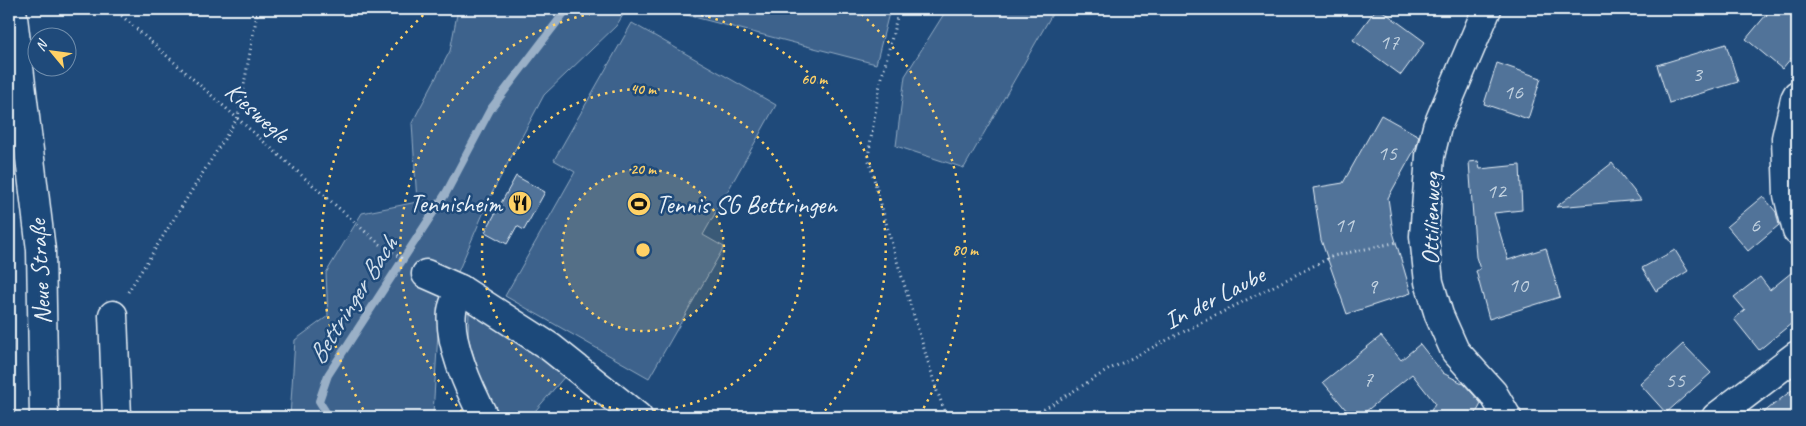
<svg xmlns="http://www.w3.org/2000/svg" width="1806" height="426" viewBox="0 0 1806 426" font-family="Caveat,sans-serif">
  <rect width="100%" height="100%" fill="#1f4a7a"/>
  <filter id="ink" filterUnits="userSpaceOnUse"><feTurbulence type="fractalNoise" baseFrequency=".02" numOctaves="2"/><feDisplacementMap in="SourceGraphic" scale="10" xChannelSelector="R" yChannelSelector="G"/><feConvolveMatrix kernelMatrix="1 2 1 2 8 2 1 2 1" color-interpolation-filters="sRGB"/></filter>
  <g filter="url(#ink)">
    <g fill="#3c628c" stroke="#92aac2">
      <path d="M458 9H627L616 26 544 95 492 193 439 316 433 414 437 417H290L295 340 328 316 326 273 362 213 417 202 412 123 450 51Z"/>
      <path d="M663 9H890L876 64Z"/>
      <path d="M947 9H1055L964 168 896 146 905 76Z"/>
      <path d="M632 23 776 105 703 235 724 247 649 378 505 296 575 172 554 160Z"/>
      <path d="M9 172 13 286V417H9V287L11 286 9 285Z"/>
      <path d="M469 311 566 375 530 417H499L484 389 468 337Z"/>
    </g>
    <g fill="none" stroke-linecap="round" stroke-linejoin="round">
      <path stroke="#9ab0c7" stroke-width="8" d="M329 417 319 401 328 375 446 193 490 110 567 9"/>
    </g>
    <g fill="#517399" stroke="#e8f1f8">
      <path d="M1376 9H1380L1425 42 1401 75 1353 40Z"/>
      <path d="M1771 9H1797V51L1782 69 1746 39Z"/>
      <path d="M1726 44 1738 82 1669 103 1657 65Z"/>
      <path d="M1497 63 1541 78 1528 119 1484 104Z"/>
      <path d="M1381 115 1419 136 1416 147 1388 198 1393 232 1411 293 1347 314 1321 240 1313 188 1343 183Z"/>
      <path d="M1478 161 1480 169 1520 165 1522 210 1494 213 1508 260 1546 248 1560 297 1489 319 1476 271 1480 269 1476 257 1469 162Z"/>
      <path d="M1612 163 1641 200 1556 207Z"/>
      <path d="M516 176 545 192 524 230 517 226 507 244 485 232Z"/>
      <path d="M1763 196 1776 212 1779 225 1748 251 1727 226Z"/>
      <path d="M1675 250 1688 271 1656 291 1642 268Z"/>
      <path d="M1797 268V319L1759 350 1734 319 1745 310 1734 297 1760 277 1770 290Z"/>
      <path d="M1381 336 1401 360 1420 344 1443 373 1464 384 1480 402 1481 404 1474 417H1428L1435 403 1412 374 1359 417H1352L1323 382Z"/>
      <path d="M1683 344 1711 373 1666 413 1640 384Z"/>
      <path d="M1797 386V417H1758Z"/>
    </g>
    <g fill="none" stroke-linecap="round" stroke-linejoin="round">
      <g stroke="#e8f1f8" stroke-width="31">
        <g id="minor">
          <path d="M12 9 41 250 44 417"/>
          <path d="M1487 9 1437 127 1430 156 1424 236 1429 282 1439 315 1455 351 1493 393 1507 417"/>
          <path d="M1797 95 1795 99 1786 138 1788 195 1797 231"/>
          <path d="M426 274 460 289C457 296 453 304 452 311 448 342 469 389 484 417"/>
          <path d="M460 289 550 347 638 417"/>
          <path d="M113 315 117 417"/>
        </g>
      </g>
      <g stroke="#e8f1f8" stroke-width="31">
        <path id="major" d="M1716 417 1797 355"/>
      </g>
      <g stroke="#e8f1f8" stroke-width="3" stroke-dasharray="1 4" stroke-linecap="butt">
        <path d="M114 9 377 242 404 260"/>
        <path d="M899 9 879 89 868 157 893 248 937 391 947 417"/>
        <path d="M128 292 238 117 258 9"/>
        <path d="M1031 417 1108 370 1333 256 1398 242"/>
      </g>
      <use href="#minor" stroke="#1f4a7a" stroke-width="28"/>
      <use href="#major" stroke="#1f4a7a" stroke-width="28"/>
    </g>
  </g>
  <circle cx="643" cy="250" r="81" fill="#ffd166" fill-opacity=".12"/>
  <g fill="none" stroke="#ffd166" stroke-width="2.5" stroke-dasharray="2.5 5">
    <circle cx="643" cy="250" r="81"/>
    <circle cx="643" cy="250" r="161"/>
    <path d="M467 417A242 242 0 0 1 622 9M664 9A242 242 0 0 1 819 417"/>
    <path d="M367 416A322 322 0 0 1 430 9M856 9A322 322 0 0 1 919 416"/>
  </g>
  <defs>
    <g id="restaurant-disc" transform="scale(1.25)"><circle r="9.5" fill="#ffd166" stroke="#1f4a7a"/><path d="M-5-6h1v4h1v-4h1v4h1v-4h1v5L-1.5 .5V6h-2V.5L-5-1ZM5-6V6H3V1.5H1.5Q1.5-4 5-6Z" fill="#111"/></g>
    <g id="stadium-disc" transform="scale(1.25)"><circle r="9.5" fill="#ffd166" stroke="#1f4a7a"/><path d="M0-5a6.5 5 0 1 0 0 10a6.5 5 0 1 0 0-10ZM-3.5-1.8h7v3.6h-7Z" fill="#111"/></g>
  </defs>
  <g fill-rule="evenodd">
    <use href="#restaurant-disc" x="520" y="203"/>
    <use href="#stadium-disc" x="639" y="204"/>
  </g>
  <g text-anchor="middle" stroke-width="5" stroke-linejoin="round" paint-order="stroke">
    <g font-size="22" fill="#c2d2e0">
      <text x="1389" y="49">17</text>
      <text x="1697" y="81">3</text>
      <text x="1513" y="99">16</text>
      <text x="1387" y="160">15</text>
      <text x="1496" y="198">12</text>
      <text x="1344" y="232">11</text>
      <text x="1755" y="232">6</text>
      <text x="1518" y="292">10</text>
      <text x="1372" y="293">9</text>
      <text x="1368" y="386">7</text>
      <text x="1675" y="387">55</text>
    </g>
    <g font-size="25" fill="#e8f1f8" stroke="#1f4a7a">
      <text transform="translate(258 112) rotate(42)" y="9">Kieswegle</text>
      <text transform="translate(1430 219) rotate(-89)" y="9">Ottilienweg</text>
      <text transform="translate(39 272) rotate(-93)" y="9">Neue Straße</text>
      <text transform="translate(1214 297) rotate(-27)" y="9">In der Laube</text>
    </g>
    <g font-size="25" fill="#e8f1f8" stroke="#1f4a7a" text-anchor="end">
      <text x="502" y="212">Tennisheim</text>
      <text x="656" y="213" text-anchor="start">Tennis SG Bettringen</text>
    </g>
    <g font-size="26" font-style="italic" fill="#d4e1ec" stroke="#1f4a7a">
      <text transform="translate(352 300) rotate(-58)" y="9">Bettringer Bach</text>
    </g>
  </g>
  <circle cx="643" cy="250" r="8" fill="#ffd166" stroke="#1f4a7a" stroke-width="2.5"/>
  <g font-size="15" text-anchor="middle" font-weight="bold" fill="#ffd166" stroke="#1f4a7a" stroke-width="5" stroke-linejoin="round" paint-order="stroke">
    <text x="814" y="84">60 m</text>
    <text x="643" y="94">40 m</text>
    <text x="643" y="174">20 m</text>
    <text x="965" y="255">80 m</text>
  </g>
  <rect width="1806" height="426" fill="none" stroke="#1f4a7a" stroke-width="30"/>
  <rect x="15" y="15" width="1776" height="396" fill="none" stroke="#e8f1f8" stroke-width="2" filter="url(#ink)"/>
  <g transform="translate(52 52) rotate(299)"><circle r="24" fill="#1f4a7a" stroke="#6f8dac"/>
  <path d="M0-4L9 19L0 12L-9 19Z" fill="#ffd166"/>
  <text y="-8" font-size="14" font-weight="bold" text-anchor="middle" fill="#e8f1f8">N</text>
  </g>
</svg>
